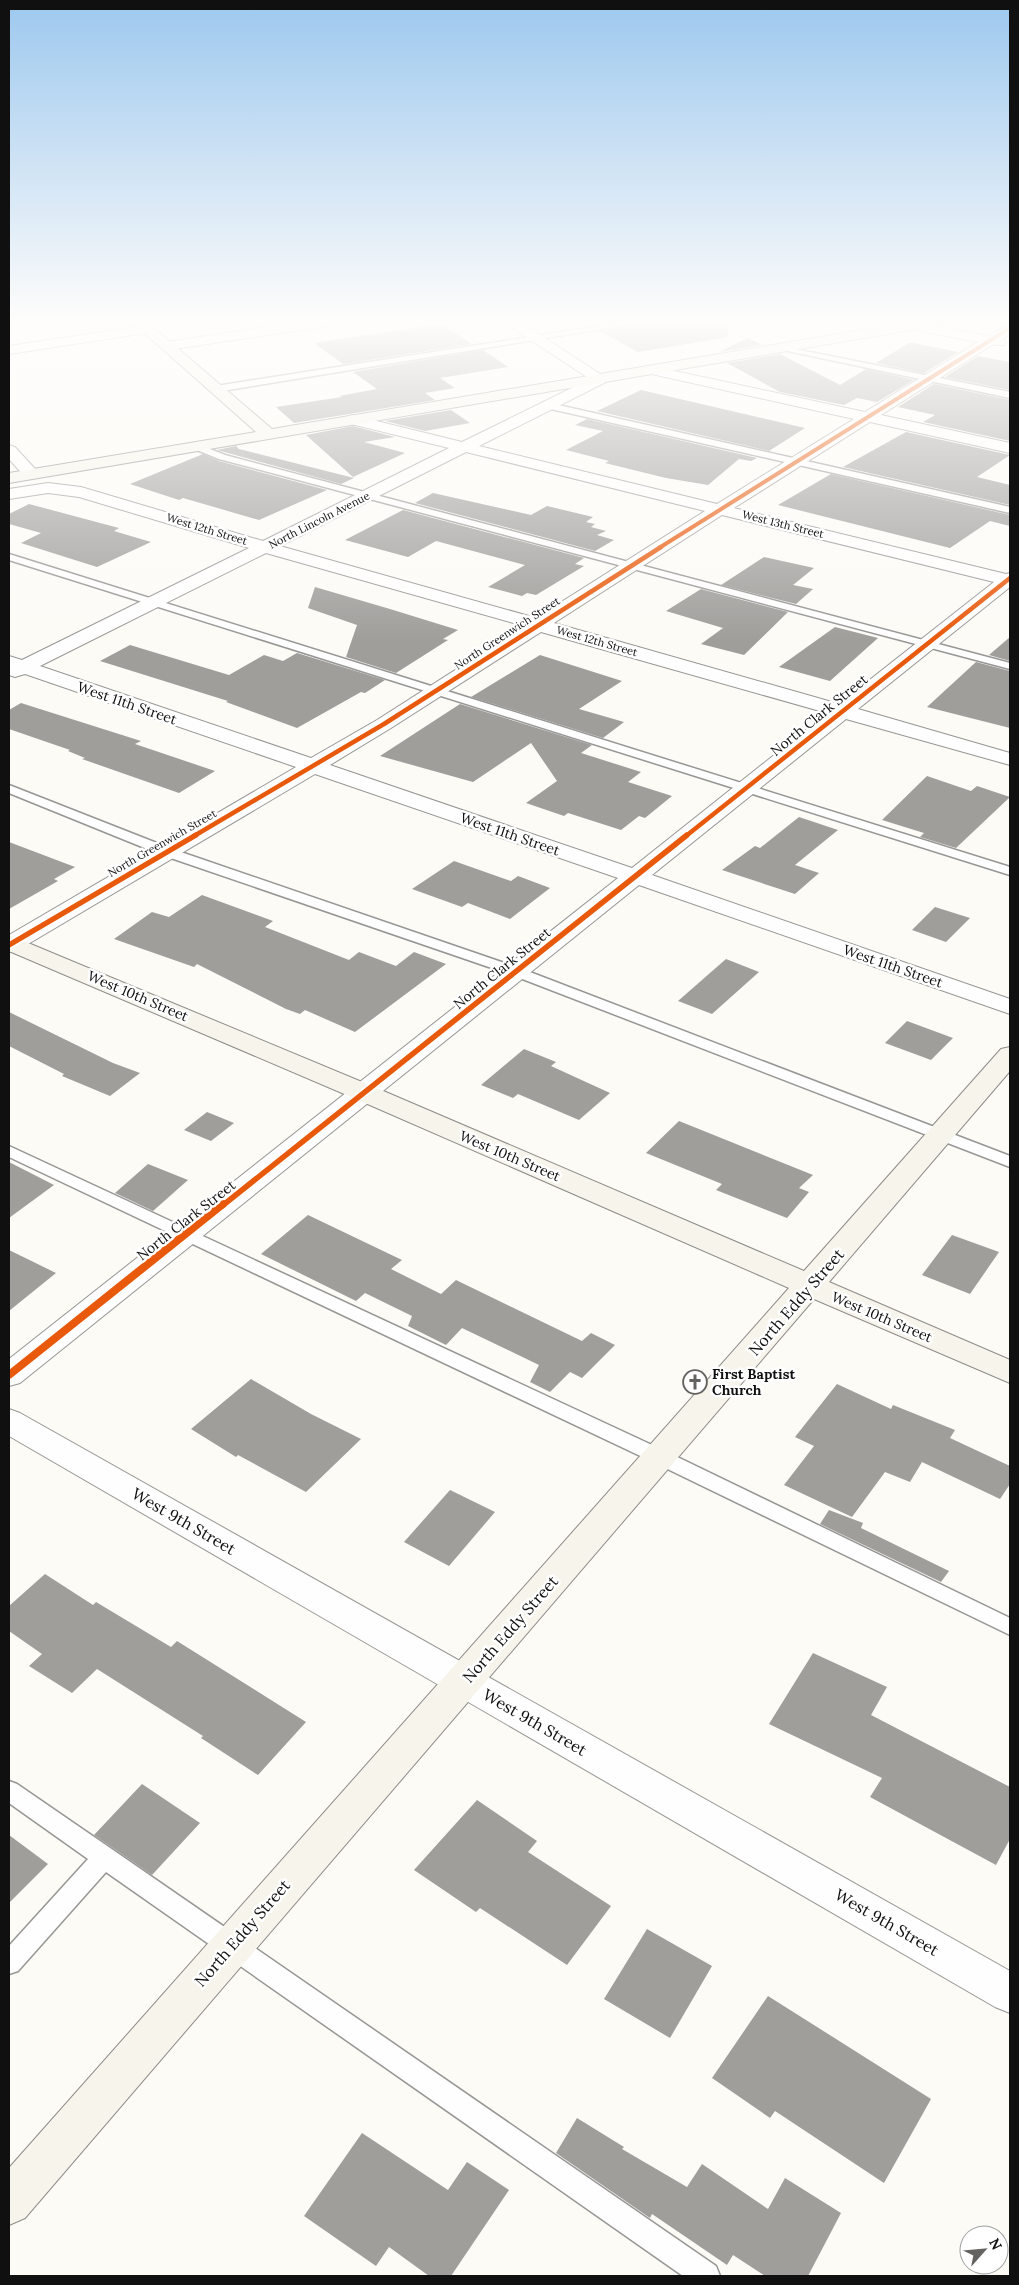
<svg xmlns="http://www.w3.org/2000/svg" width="1019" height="2285" viewBox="0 0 1019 2285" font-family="Lora,serif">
  <rect width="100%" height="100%" fill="#fcfbf6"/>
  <g fill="#a09e9b">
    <path d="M647 322H727L728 337 638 352 600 331Z"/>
    <path d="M441 324 472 344 343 364 314 343Z"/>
    <path d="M748 338 762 345 719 352Z"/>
    <path d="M909 343H914L958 352 924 373 876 363Z"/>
    <path d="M483 350 508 367 440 378 455 388 425 393 435 400 294 423 276 407 342 397 339 396 377 389 353 372Z"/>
    <path d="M780 354 840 385 866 369 914 380 877 402 857 398 844 405 780 392 727 363Z"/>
    <path d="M978 356 1010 362V390L945 377Z"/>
    <path d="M934 384 1010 400V441L923 422 935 415 898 407Z"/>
    <path d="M641 390 805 428 769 451 597 411Z"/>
    <path d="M451 410 470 423 425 431 385 421Z"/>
    <path d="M587 419 757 458 751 461 739 459 708 485 666 478 605 463 609 461 566 450 603 431 575 425Z"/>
    <path d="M353 426 395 437 364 442 405 453 353 477 306 435Z"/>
    <path d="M906 432 1010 455 977 477 1010 485V505L843 467Z"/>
    <path d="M236 446 239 449 354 478 341 484 217 450Z"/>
    <path d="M203 454 219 461 327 490 259 520 183 498 179 500 130 484Z"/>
    <path d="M831 474 1010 515V526L990 521 950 548 778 505Z"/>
    <path d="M433 493 531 515 547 506 593 517 586 522 595 524 591 527 606 531 597 535 614 540 595 551 415 503Z"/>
    <path d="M29 504 119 528 114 531 151 542 97 567 21 543 41 533 9 524V514Z"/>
    <path d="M403 510 584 558 575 564 584 566 536 595 527 593 522 596 488 587 525 565 436 541 408 557 345 540Z"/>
    <path d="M764 557 814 568 793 585 813 589 796 604 721 585Z"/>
    <path d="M315 587 390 609 458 630 443 639 448 640 396 673 346 657 357 625 308 608Z"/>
    <path d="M701 589 788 612 744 655 701 644 723 628 666 611Z"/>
    <path d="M835 627 878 638 830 681 779 667Z"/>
    <path d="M1010 637V661L989 655Z"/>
    <path d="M130 645 229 675 264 655 283 661 297 653 385 680 365 693 361 692 297 728 226 702 228 701 100 661Z"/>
    <path d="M540 655 622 681 579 709 624 722 603 738 471 697Z"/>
    <path d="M976 662 1010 671V728L927 707Z"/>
    <path d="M21 703 141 741 135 744 215 771 179 793 82 759 85 758 68 751 70 750 9 729V710Z"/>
    <path d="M460 704 592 745 581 753 641 772 628 782 672 796 645 818 639 816 621 830 568 813 564 816 526 803 557 781 531 743 473 782 380 756Z"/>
    <path d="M927 776 971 791 977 786 1010 797 956 848 920 837 924 833 882 820Z"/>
    <path d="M799 817 838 830 795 865 819 873 795 894 722 870 755 846 760 848Z"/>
    <path d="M9 842 75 867 54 879 58 881 9 909Z"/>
    <path d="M454 861 511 881 518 876 550 888 510 919 468 903 462 907 412 889Z"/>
    <path d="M202 895 273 921 265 927 349 960 359 952 396 966 414 952 446 964 355 1032 305 1010 300 1014 286 1009 197 964 194 967 114 939 152 912 169 917Z"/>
    <path d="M935 907 970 918 946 942 912 930Z"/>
    <path d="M726 959 759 972 712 1014 678 1001Z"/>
    <path d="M9 1012 113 1063 140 1073 110 1096 62 1076 64 1074 9 1046Z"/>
    <path d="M907 1021 953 1038 931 1060 885 1043Z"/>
    <path d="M524 1049 556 1062 551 1066 610 1093 579 1120 518 1094 513 1098 481 1085Z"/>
    <path d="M207 1112 234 1123 211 1141 184 1130Z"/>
    <path d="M679 1121 813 1175 799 1188 809 1192 787 1218 716 1190 722 1184 646 1153Z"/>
    <path d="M9 1162 54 1185 9 1218Z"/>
    <path d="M148 1164 188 1180 153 1211 115 1193Z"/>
    <path d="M308 1215 402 1260 391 1269 441 1294 456 1280 582 1341 591 1333 615 1345 582 1378 570 1372 550 1392 530 1382 539 1365 462 1328 446 1345 408 1326 412 1316 365 1293 356 1301 261 1254Z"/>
    <path d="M952 1235 999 1252 970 1294 922 1275Z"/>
    <path d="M9 1250 56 1273 9 1311Z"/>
    <path d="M251 1379 311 1414 361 1439 306 1492 238 1455 236 1457 191 1429Z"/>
    <path d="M837 1384 891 1409 893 1405 955 1430 950 1438 1010 1466V1484L1000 1499 922 1462 910 1482 885 1472 852 1517 784 1485 814 1446 795 1437Z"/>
    <path d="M450 1490 495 1512 449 1566 404 1542Z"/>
    <path d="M829 1510 863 1523 861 1528 949 1571 941 1582 820 1524Z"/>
    <path d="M45 1574 93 1605 96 1602 171 1647 177 1641 306 1722 258 1775 201 1738 203 1736 97 1669 72 1693 29 1666 42 1654 9 1631V1606Z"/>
    <path d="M813 1653 887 1687 871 1715 1010 1787V1839L996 1865 870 1797 882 1778 769 1724Z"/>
    <path d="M142 1784 200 1823 152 1875 94 1835Z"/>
    <path d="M477 1800 537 1841 528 1852 611 1906 567 1965 480 1908 476 1912 414 1870Z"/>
    <path d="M9 1835 48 1864 9 1903Z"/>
    <path d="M647 1929 712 1966 670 2038 604 1999Z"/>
    <path d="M768 1996 931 2099 884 2183 775 2111 770 2118 712 2078Z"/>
    <path d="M577 2118 624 2147 622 2149 687 2187 702 2164 768 2209 785 2178 841 2213 808 2276H765L733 2255 727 2265 652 2214 650 2218 556 2153Z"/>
    <path d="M362 2133 448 2190 467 2162 509 2190 451 2276H429L389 2247 376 2266 304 2216Z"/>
  </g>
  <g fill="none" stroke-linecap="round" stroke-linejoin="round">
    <g stroke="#969694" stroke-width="3">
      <g id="lane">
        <path d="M625 322H645L216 392 212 389 216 386Z"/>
        <path d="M780 346 1010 392V398L783 350 779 348Z"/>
        <path d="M545 402 1010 507V513L542 407V403Z"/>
        <path d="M195 443 225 455 1010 663V669L219 459 192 448 190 446Z"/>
        <path d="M9 554 1010 867V875L9 560Z"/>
        <path d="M9 785 172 849 522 969 1010 1156V1167L512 975 162 855 9 793Z"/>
        <path d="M9 1146 667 1452 1010 1618V1635L653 1462 9 1157Z"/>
        <path d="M9 1781 17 1784 113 1850 716 2266 720 2276H683L106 1872 18 1971 9 1974V1946L88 1859 9 1803Z"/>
      </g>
    </g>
    <g stroke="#969694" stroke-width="2">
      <g id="street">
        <path d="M299 322H335L328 326 167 350 160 346 167 342Z"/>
        <path d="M503 322H520L608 379 606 382 479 446 717 504 854 419 647 373 645 370 647 367 652 366 865 412 978 342 909 329 907 326 909 323 915 322 988 336 1010 324V334L1002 339 1006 342 1004 345H992L881 415 1010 443V453L870 422 734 508 1006 574 1010 573V587L858 709 1010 753V765L846 719 652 875 1010 999V1014L639 885 20 1383 9 1386V1359L618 878 315 774 18 950 9 952V935L296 767 25 674 15 677 9 675V656L22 660 249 548 79 497 48 493 9 499V489L48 483 81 487 263 541 449 448 347 423 344 420 347 417 352 415 462 442 590 379ZM466 452 705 511 536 618 280 546ZM722 515 994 582 839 704 554 623ZM266 553 524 626 377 720 311 758 40 666ZM541 632 827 713 632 868 330 765 391 728Z"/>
        <path d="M854 322H872L887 331 885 334H875Z"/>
        <path d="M148 325 155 329 153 332 9 354V346Z"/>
        <path d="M9 445 15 447 37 471 39 474 37 477H25L9 459Z"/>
        <path d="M9 1409 20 1413 1010 1971V2013L995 2007 9 1436Z"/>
      </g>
    </g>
    <g stroke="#8d8c8a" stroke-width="2">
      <g id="secondary">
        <path d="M132 322H147L272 429 910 322H942L935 326 9 483V473L256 432Z"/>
        <path d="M9 935 374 1087 804 1271 1001 1049 1010 1047V1071L829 1282 1010 1360V1383L814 1299 25 2218 9 2225V2168L789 1288 356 1099 9 951Z"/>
      </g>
    </g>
    <use href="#lane" fill="#fffefe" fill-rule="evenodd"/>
    <use href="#street" fill="#fffefe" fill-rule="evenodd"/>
    <use href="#secondary" fill="#f6f4eb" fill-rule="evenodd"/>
    <g stroke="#fff" stroke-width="5.5">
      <path id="cycleway-far3" d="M659 548 1010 328"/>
    </g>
    <g stroke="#fff" stroke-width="7">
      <g id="cycleway-far2">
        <path d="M194 836 384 724 661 547"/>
        <path d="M686 836 1010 578"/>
      </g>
    </g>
    <g stroke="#fff" stroke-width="9">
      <g id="cycleway-far1">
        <path d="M9 945 196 835"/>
        <path d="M222 1206 687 835"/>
      </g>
    </g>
    <g stroke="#fff" stroke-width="11">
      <path id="cycleway" d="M9 1375 223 1204"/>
    </g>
    <use href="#cycleway-far3" stroke="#e8590c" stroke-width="4"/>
    <use href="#cycleway-far2" stroke="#e8590c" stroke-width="4.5"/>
    <use href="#cycleway-far1" stroke="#e8590c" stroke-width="5.5"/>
    <use href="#cycleway" stroke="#e8590c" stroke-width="8"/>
  </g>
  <linearGradient id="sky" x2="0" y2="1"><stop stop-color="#9dc8ee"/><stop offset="0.5" stop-color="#fefdfb"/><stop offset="1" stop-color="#fefdfb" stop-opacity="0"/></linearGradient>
  <rect width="1019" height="642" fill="url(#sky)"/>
  <defs>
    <g id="church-ring" transform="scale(1.25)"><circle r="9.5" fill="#fff" stroke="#636260" stroke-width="1.5"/><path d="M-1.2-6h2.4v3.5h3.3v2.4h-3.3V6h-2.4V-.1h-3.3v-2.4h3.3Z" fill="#636260"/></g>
  </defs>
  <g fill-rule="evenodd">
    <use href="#church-ring" x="695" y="1382"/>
  </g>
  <g text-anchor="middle" stroke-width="5" stroke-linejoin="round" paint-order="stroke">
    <g font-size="11" fill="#101010" stroke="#fff">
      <text transform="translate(319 520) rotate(-27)" y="4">North Lincoln Avenue</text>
      <text transform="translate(783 524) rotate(14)" y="4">West 13th Street</text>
      <text transform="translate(207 529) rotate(17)" y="4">West 12th Street</text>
      <text transform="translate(507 633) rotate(-33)" y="4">North Greenwich Street</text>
      <text transform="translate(597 641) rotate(16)" y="4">West 12th Street</text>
      <text transform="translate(162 843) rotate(-30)" y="4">North Greenwich Street</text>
    </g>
    <g font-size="14" fill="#101010" stroke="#fff">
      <text transform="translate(127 703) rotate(19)" y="5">West 11th Street</text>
      <text transform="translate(819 715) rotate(-39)" y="5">North Clark Street</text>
      <text transform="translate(510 834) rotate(19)" y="5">West 11th Street</text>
      <text transform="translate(893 966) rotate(19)" y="5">West 11th Street</text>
      <text transform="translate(502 968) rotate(-39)" y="5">North Clark Street</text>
      <text transform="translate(138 996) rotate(23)" y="5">West 10th Street</text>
      <text transform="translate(510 1156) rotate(23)" y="5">West 10th Street</text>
      <text transform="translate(186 1220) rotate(-38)" y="5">North Clark Street</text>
      <text transform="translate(882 1317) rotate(23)" y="5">West 10th Street</text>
    </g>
    <g font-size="14" font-weight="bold" fill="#101010" stroke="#fff" text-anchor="start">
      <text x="712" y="1379">First Baptist<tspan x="712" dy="16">Church</tspan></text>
    </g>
    <g font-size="16" fill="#101010" stroke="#fff">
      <text transform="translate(796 1302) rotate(-49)" y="6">North Eddy Street</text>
      <text transform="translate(184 1521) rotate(30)" y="6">West 9th Street</text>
      <text transform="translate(510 1629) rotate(-49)" y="6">North Eddy Street</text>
      <text transform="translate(535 1722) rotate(30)" y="6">West 9th Street</text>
      <text transform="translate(887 1922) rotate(30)" y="6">West 9th Street</text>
      <text transform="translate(242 1933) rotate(-49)" y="6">North Eddy Street</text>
    </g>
  </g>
  <rect width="1019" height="2285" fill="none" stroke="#101010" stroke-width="20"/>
  <g transform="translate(984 2250) rotate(63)"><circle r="24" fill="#ffffff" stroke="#9f9f9f"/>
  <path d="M0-4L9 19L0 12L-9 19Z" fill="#636260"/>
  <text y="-8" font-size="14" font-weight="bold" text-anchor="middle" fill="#101010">N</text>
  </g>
</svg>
